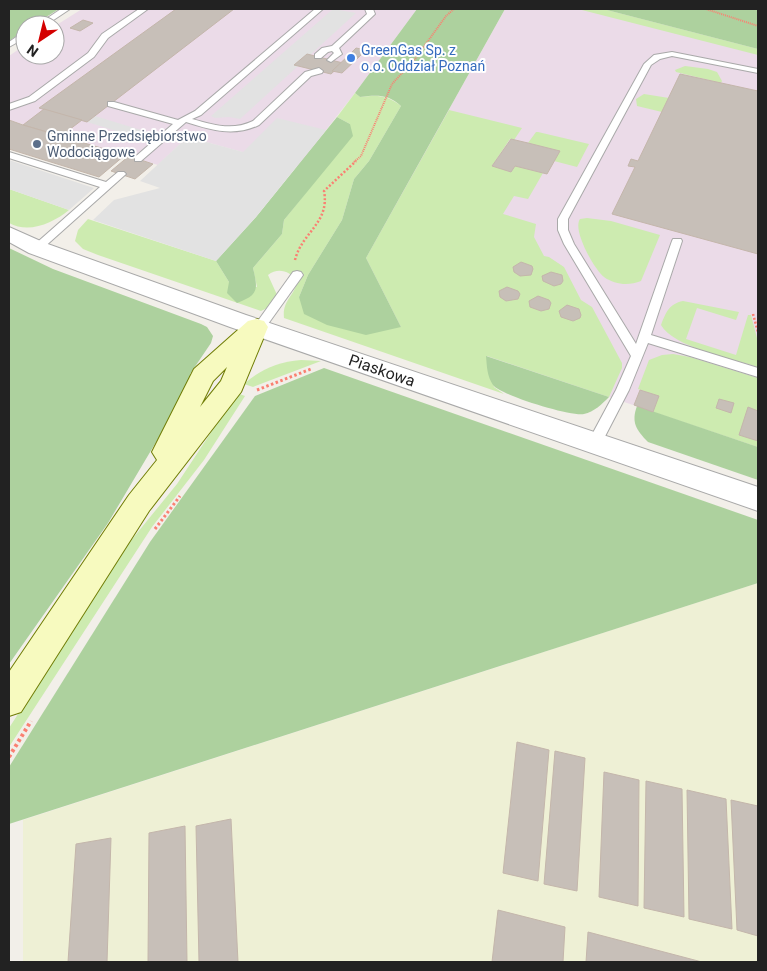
<svg xmlns="http://www.w3.org/2000/svg" width="767" height="971" viewBox="0 0 767 971" font-family="Roboto,sans-serif">
  <rect width="100%" height="100%" fill="#f2efe9"/>
  <g fill="#ebdbe8">
    <path d="M82 9H417L355 93 297 167 195 139 181 143 158 165 9 120V56L25 45V55H55V26Z"/>
    <path d="M505 9H603L758 49V447L401 327 366 258Z"/>
  </g>
  <path fill="#eef0d5" d="M758 583V962H23V820Z"/>
  <g fill="#cdebb0">
    <path d="M578 9H603L758 49V55Z"/>
    <path d="M685 66 708 69 717 72 722 81 721 83 676 72 675 70Z"/>
    <path d="M355 93 360 97C378 95 387 95 401 106L369 161 354 179 342 220 308 275 299 297 401 327 366 258 449 110 522 128 514 140 510 139 492 166 511 172 515 166 543 173 528 199 514 196 503 214 536 224 534 237 544 256 549 257 564 267 581 300 592 307 622 363V368L609 397 487 356 494 387 504 394 284 318C282 300 295 296 297 281 290 271 278 267 268 275L278 297 267 308 261 311 98 255 83 249 75 241 78 230 88 219 216 261 229 282 257 287 253 268 282 234 284 220 304 195 350 124 337 117Z"/>
    <path d="M644 94 669 98 662 112 637 106 636 99Z"/>
    <path d="M536 132H538L589 144 577 167 554 161 560 151 528 143Z"/>
    <path d="M9 189 69 210C53 223 29 234 9 223Z"/>
    <path d="M587 218 611 221 660 235 641 281C629 286 615 285 604 277 594 269 572 230 580 219Z"/>
    <path d="M683 301 739 312 736 320 697 308 686 339 736 355 748 315H751L758 342V367C733 359 673 347 661 325 666 312 669 304 683 301Z"/>
    <path d="M673 354 690 357 758 378V411L748 408 740 435 758 441V447L653 412 658 396 638 389 649 360 662 355Z"/>
    <path d="M301 360 321 361 253 387 244 384C261 369 278 362 301 360Z"/>
    <path d="M237 393 245 396 204 460 152 527 9 747V728L129 543 177 484Z"/>
  </g>
  <g fill="#add19e">
    <path d="M9 9H59L33 25H25V30L9 41Z"/>
    <path d="M417 9H505L366 258 401 327 366 335 327 325 304 314 299 297 308 275 342 220 354 179 369 161 401 106C388 94 377 95 360 97L355 93Z"/>
    <path d="M603 9H752L758 10V49Z"/>
    <path d="M337 117 350 124 353 136 284 220 282 234 253 268C258 289 259 295 237 303L227 293 229 282 216 261 256 217Z"/>
    <path d="M9 248 53 269 201 324 207 327 213 336 211 343 190 374 194 378 108 523 9 664Z"/>
    <path d="M486 356 609 397C602 404 594 412 584 414 572 417 500 395 493 385 487 376 487 367 486 356Z"/>
    <path d="M324 368 758 520V583L9 824V767L150 542 255 396Z"/>
    <path d="M637 406 758 447V480L648 442C636 430 631 422 637 406Z"/>
  </g>
  <g fill="#e2e2e2">
    <path d="M333 9 356 13 240 119 229 117 215 118 211 116Z"/>
    <path d="M95 116 141 130 148 135 139 142 129 135 87 122Z"/>
    <path d="M277 118 326 130 256 217 216 261 93 220 114 200 160 188 140 181 181 143 195 139 243 152Z"/>
    <path d="M9 160 94 188 69 210 9 189Z"/>
  </g>
  <g fill="#c7bfb8" stroke="#c4b6ab">
    <path d="M176 9H234L87 122 39 108Z"/>
    <path d="M83 20 93 23 80 31 70 28Z"/>
    <path d="M356 48 366 50 359 57 349 55Z"/>
    <path d="M307 54 343 63 331 74 294 65Z"/>
    <path d="M349 55 359 57 342 73 332 71Z"/>
    <path d="M680 74 758 91V254L612 214 635 167 628 166 631 159 638 161Z"/>
    <path d="M44 109 82 120 61 136 23 125Z"/>
    <path d="M9 120 23 125 125 155 99 177 9 149Z"/>
    <path d="M511 139 528 143 560 151 547 174 515 166 511 172 492 166Z"/>
    <path d="M129 156 153 164 135 179 111 171Z"/>
    <path d="M521 262 532 266 533 269 531 275 520 276 514 272 513 267Z"/>
    <path d="M551 272 562 275 563 281 561 284 554 286 543 281 542 276Z"/>
    <path d="M507 287 518 291 520 294 518 299 506 301 500 297 499 291Z"/>
    <path d="M538 296 549 300 551 303 549 309 541 311 530 307 529 301Z"/>
    <path d="M567 305 579 309 581 315 580 318 573 321 561 317 559 311Z"/>
    <path d="M640 390 659 396 653 412 634 405Z"/>
    <path d="M719 399 734 403 731 413 716 408Z"/>
    <path d="M748 407 758 411V441L739 435Z"/>
    <path d="M517 742 549 750 538 881 503 873Z"/>
    <path d="M555 751 585 758 577 891 544 884Z"/>
    <path d="M604 772 639 780 638 906 599 897Z"/>
    <path d="M646 781 682 789 684 917 644 908Z"/>
    <path d="M687 790 726 799 732 929 689 919Z"/>
    <path d="M731 800 758 806V936L737 930Z"/>
    <path d="M231 819 238 962H199L196 826Z"/>
    <path d="M185 826 187 962H148L149 833Z"/>
    <path d="M111 838 107 962H68L76 844Z"/>
    <path d="M498 910 565 927 563 962H492Z"/>
    <path d="M588 932 702 962H586Z"/>
  </g>
  <g fill="none" stroke-linecap="round" stroke-linejoin="round">
    <g stroke="#a9a9a9" stroke-width="2">
      <g id="lane">
        <path d="M61 9H70L46 25H37Z"/>
        <path d="M139 9H148L108 38 94 57 35 101 9 110V104L29 97 88 53 102 34Z"/>
        <path d="M315 9H323L201 115 192 119C214 125 232 131 253 121L305 72 319 68 323 71 322 73 311 76 259 125C234 137 211 130 186 122L141 161H135V157L173 124 108 106V102H114L178 120 195 111Z"/>
        <path d="M365 9H373L375 14 339 48 342 54 331 62 327 60 334 53 332 51 328 52 321 58H315V54L322 48 332 46 367 14Z"/>
        <path d="M22 33H25V38L9 47V42Z"/>
        <path d="M672 52 758 69V73L672 56 660 59 651 65 568 219V230L574 244 636 344 672 241 673 239H681L682 241 651 335 758 368V377L648 343 629 390 599 448 594 449 589 448 587 444 616 390 631 356 564 244 558 230V219L644 64 654 55Z"/>
        <path d="M9 152 106 182 118 172H124L126 174 41 250 37 251 32 248 33 246 100 187 9 158Z"/>
        <path d="M297 271 301 272 303 275 301 278 263 331H255L253 328 255 325 293 272Z"/>
      </g>
    </g>
    <g stroke="#a9a9a9" stroke-width="2">
      <path id="street" d="M9 227 45 243 246 315 758 487V511L230 327 29 253 9 242Z"/>
    </g>
    <g stroke="#707d05" stroke-width="2">
      <path id="secondary" d="M256 319 264 321 268 327 241 392 149 511 21 712 9 716V672L129 495 157 460 152 452 194 369 248 321ZM227 367 221 381 200 407 213 381Z"/>
    </g>
    <g stroke="#fa8072" stroke-width="2" stroke-dasharray="1 1" stroke-linecap="butt">
      <path d="M706 9 758 26"/>
      <path d="M354 162 361 156 392 84 415 59 446 16 454 9"/>
    </g>
    <g stroke="#fa8072" stroke-width="2.5" stroke-dasharray="2 2" stroke-linecap="butt">
      <path d="M295 260C302 232 330 223 324 191L356 161"/>
      <path d="M753 314 758 332"/>
    </g>
    <g stroke="#fa8072" stroke-width="3" stroke-dasharray="2.5 2.5" stroke-linecap="butt">
      <path d="M257 390 311 369"/>
      <path d="M155 529 180 496"/>
    </g>
    <path stroke="#fa8072" stroke-width="4" stroke-dasharray="3 3" stroke-linecap="butt" d="M9 757 31 721"/>
    <use href="#lane" fill="#fff" fill-rule="evenodd"/>
    <use href="#street" fill="#fff" fill-rule="evenodd"/>
    <use href="#secondary" fill="#f7fabf" fill-rule="evenodd"/>
  </g>
  <circle fill="#3f7fe0" stroke="#fff" stroke-width="2" cx="351" cy="58" r="5"/>
  <circle fill="#5c6f8a" stroke="#fff" stroke-width="2" cx="37" cy="144" r="5"/>
  <g text-anchor="middle" stroke-width="4" stroke-linejoin="round" paint-order="stroke">
    <g font-size="14" fill="#366cbe" stroke="#fff" text-anchor="start">
      <text x="361" y="55">GreenGas Sp. z<tspan x="361" dy="16">o.o. Oddział Poznań</tspan></text>
    </g>
    <g font-size="14" fill="#4e5e75" stroke="#fff" text-anchor="start">
      <text x="47" y="141">Gminne Przedsiębiorstwo<tspan x="47" dy="16">Wodociągowe</tspan></text>
    </g>
    <g font-size="16" fill="#222" stroke="#fff">
      <text transform="translate(382 370) rotate(19)" y="6">Piaskowa</text>
    </g>
  </g>
  <rect width="767" height="971" fill="none" stroke="#222222" stroke-width="20"/>
  <g transform="translate(40 40) rotate(215)"><circle r="24" fill="#ffffff" stroke="#a7a7a7"/>
  <path d="M0-4L9 19L0 12L-9 19Z" fill="#d40000"/>
  <text y="-8" font-size="14" font-weight="bold" text-anchor="middle" fill="#222222">N</text>
  </g>
</svg>
